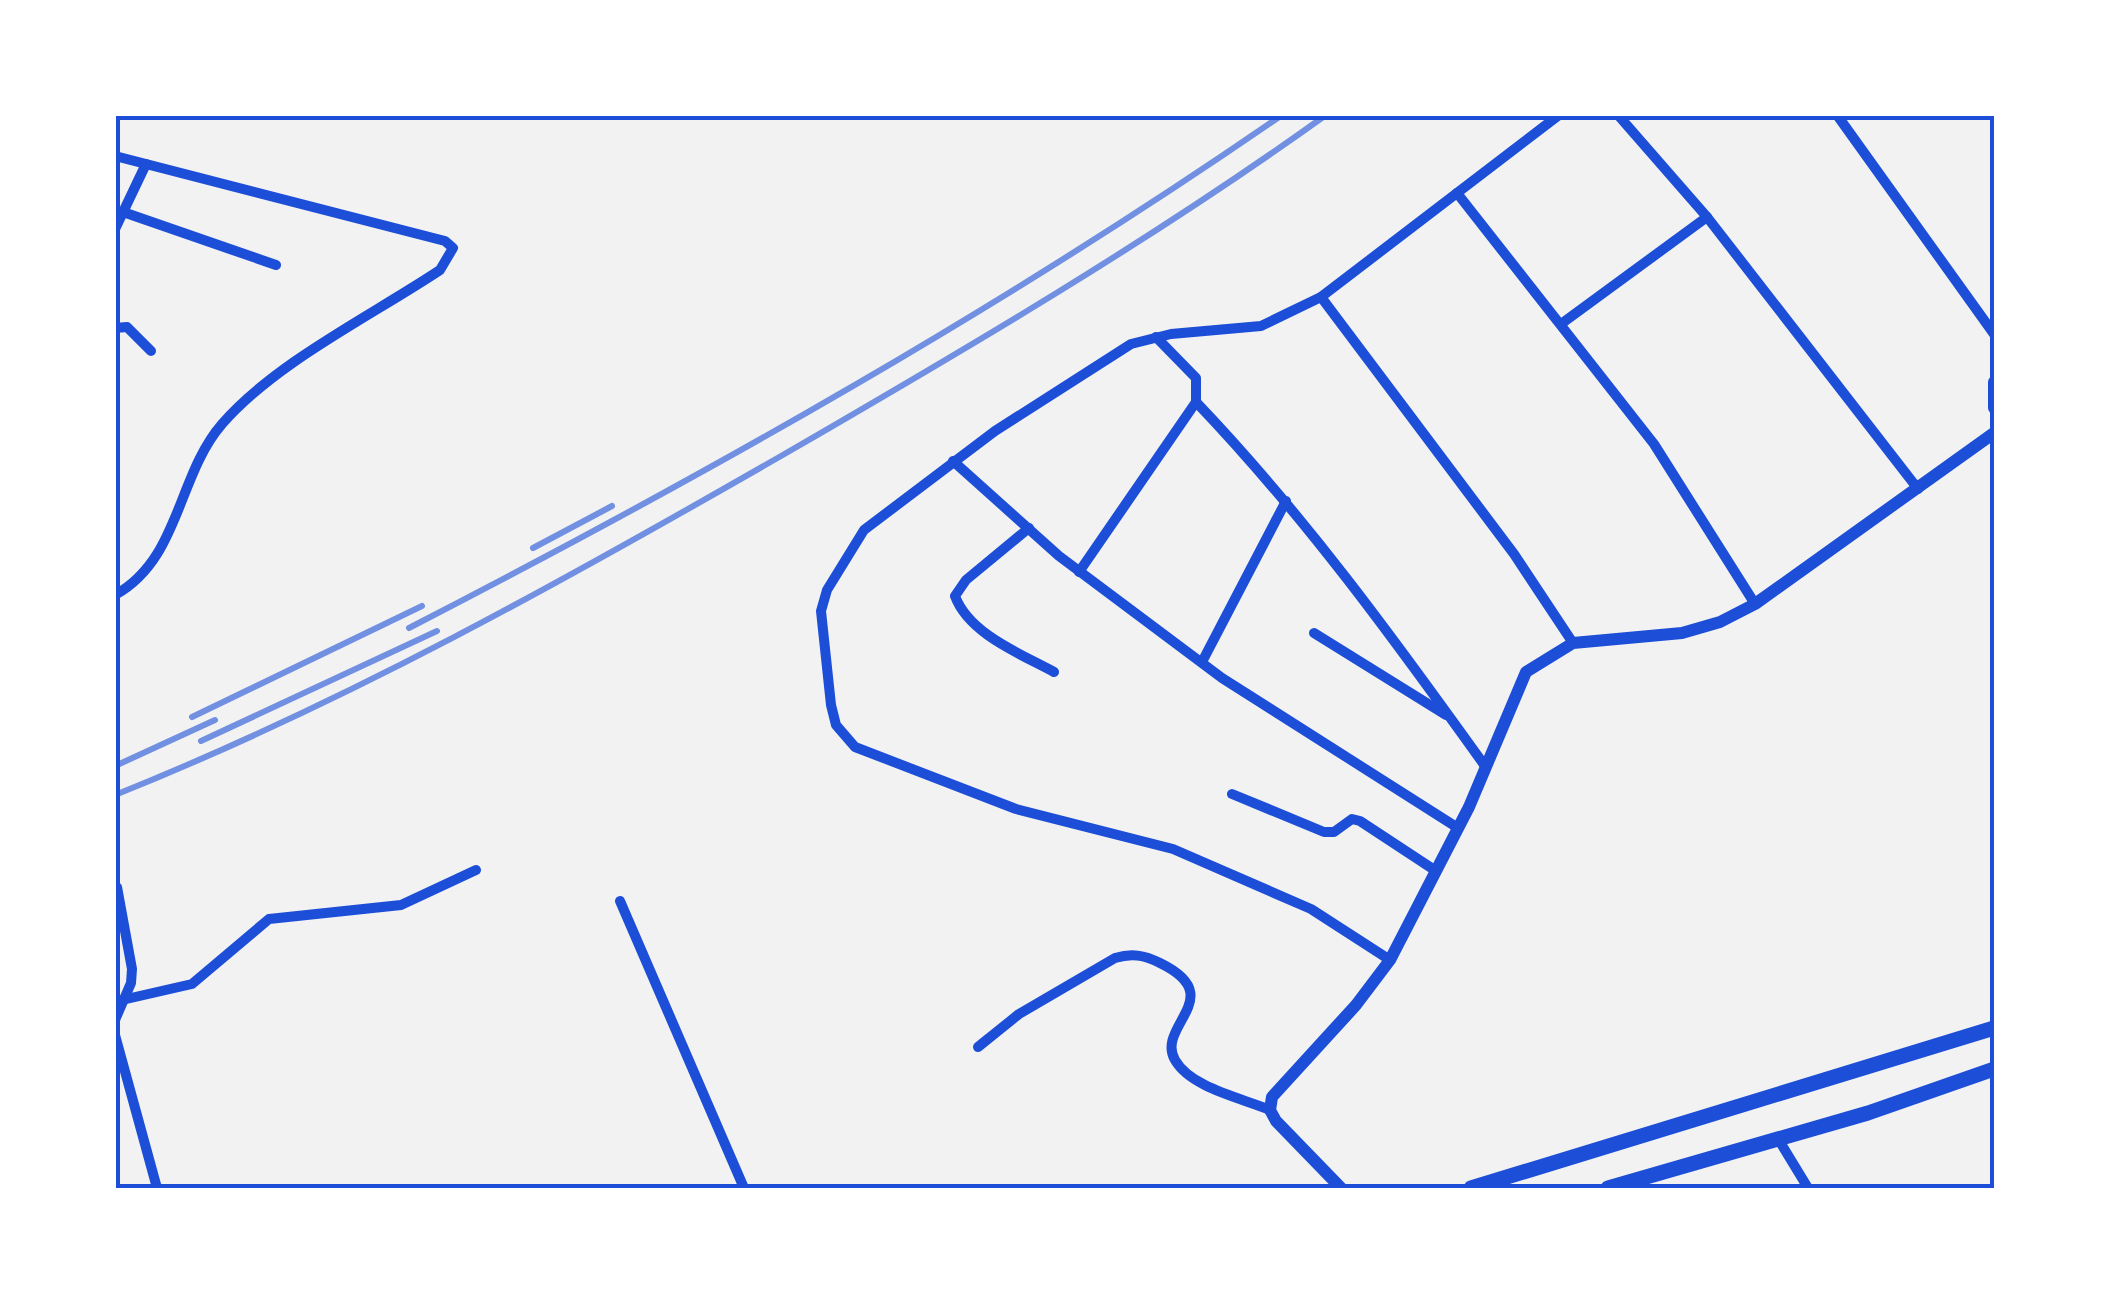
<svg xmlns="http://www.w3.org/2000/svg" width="2109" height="1303" viewBox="0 0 2109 1303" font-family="'Noto Sans',sans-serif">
  <rect width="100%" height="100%" fill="#f2f2f2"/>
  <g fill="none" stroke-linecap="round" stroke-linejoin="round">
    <g stroke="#1d4ed8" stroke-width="10">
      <path d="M1618 115 1707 217 1918 489"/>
      <path d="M1837 115 1994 334"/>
      <path d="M115 156 445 241 453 248 440 270C371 316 276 362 222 424 177 476 180 559 115 595"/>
      <path d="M1457 193 1654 444 1755 604"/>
      <path d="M123 212 276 265"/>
      <path d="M115 229 146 164"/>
      <path d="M1321 297 1514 554 1573 643"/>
      <path d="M1561 324 1707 217"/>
      <path d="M115 328 127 327 151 351"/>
      <path d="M1196 402C1304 515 1394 639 1485 766"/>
      <path d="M953 461 1059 556 1222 678 1458 828"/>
      <path d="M1029 528 966 580 955 596C969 634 1021 654 1054 672"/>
      <path d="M1079 572 1196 402V378L1156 337"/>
      <path d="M1314 633 1446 715"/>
      <path d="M1202 662 1286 501"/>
      <path d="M1232 794 1324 832H1334L1352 819 1360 821 1436 871"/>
      <path d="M620 901 744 1188"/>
      <path d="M1390 960 1311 909 1173 849 1016 809 855 747 836 725 831 705 821 611 827 590 864 530 995 431 1131 344 1171 334 1261 326 1321 297 1559 115"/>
      <path d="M122 1000 192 984 269 919 401 905 476 870"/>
      <path d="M115 1020 131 983 132 969 117 887"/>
      <path d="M115 1035 157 1188"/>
      <path d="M978 1047 1019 1014 1115 958C1132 953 1144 955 1160 963 1230 997 1155 1026 1175 1060 1191 1088 1242 1098 1270 1110"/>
      <path d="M1777 1137 1808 1188"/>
    </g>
    <g stroke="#1d4ed8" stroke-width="12">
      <path d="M1994 382V408"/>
      <path d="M1341 1188 1276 1121 1270 1110 1272 1097 1356 1005 1390 960 1469 807 1526 672 1573 643 1682 633 1720 622 1755 604 1994 433"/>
    </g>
    <g stroke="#1d4ed8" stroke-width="15">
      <path d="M1471 1188 1994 1028"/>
      <path d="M1608 1188 1868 1113 1994 1069"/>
    </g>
    <g stroke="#7290e2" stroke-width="6">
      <path d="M533 548 612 506"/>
      <path d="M409 628C710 473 1004 307 1282 115"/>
      <path d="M192 717 422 606"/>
      <path d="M201 741 437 631"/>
      <path d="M115 766 215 720"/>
      <path d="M115 795C347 702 565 580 781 456 966 349 1152 240 1326 115"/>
    </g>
  </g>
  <rect width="2109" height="1303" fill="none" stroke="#ffffff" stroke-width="235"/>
  <rect x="118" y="118" width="1874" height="1068" fill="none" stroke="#1d4ed8" stroke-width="4"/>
</svg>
